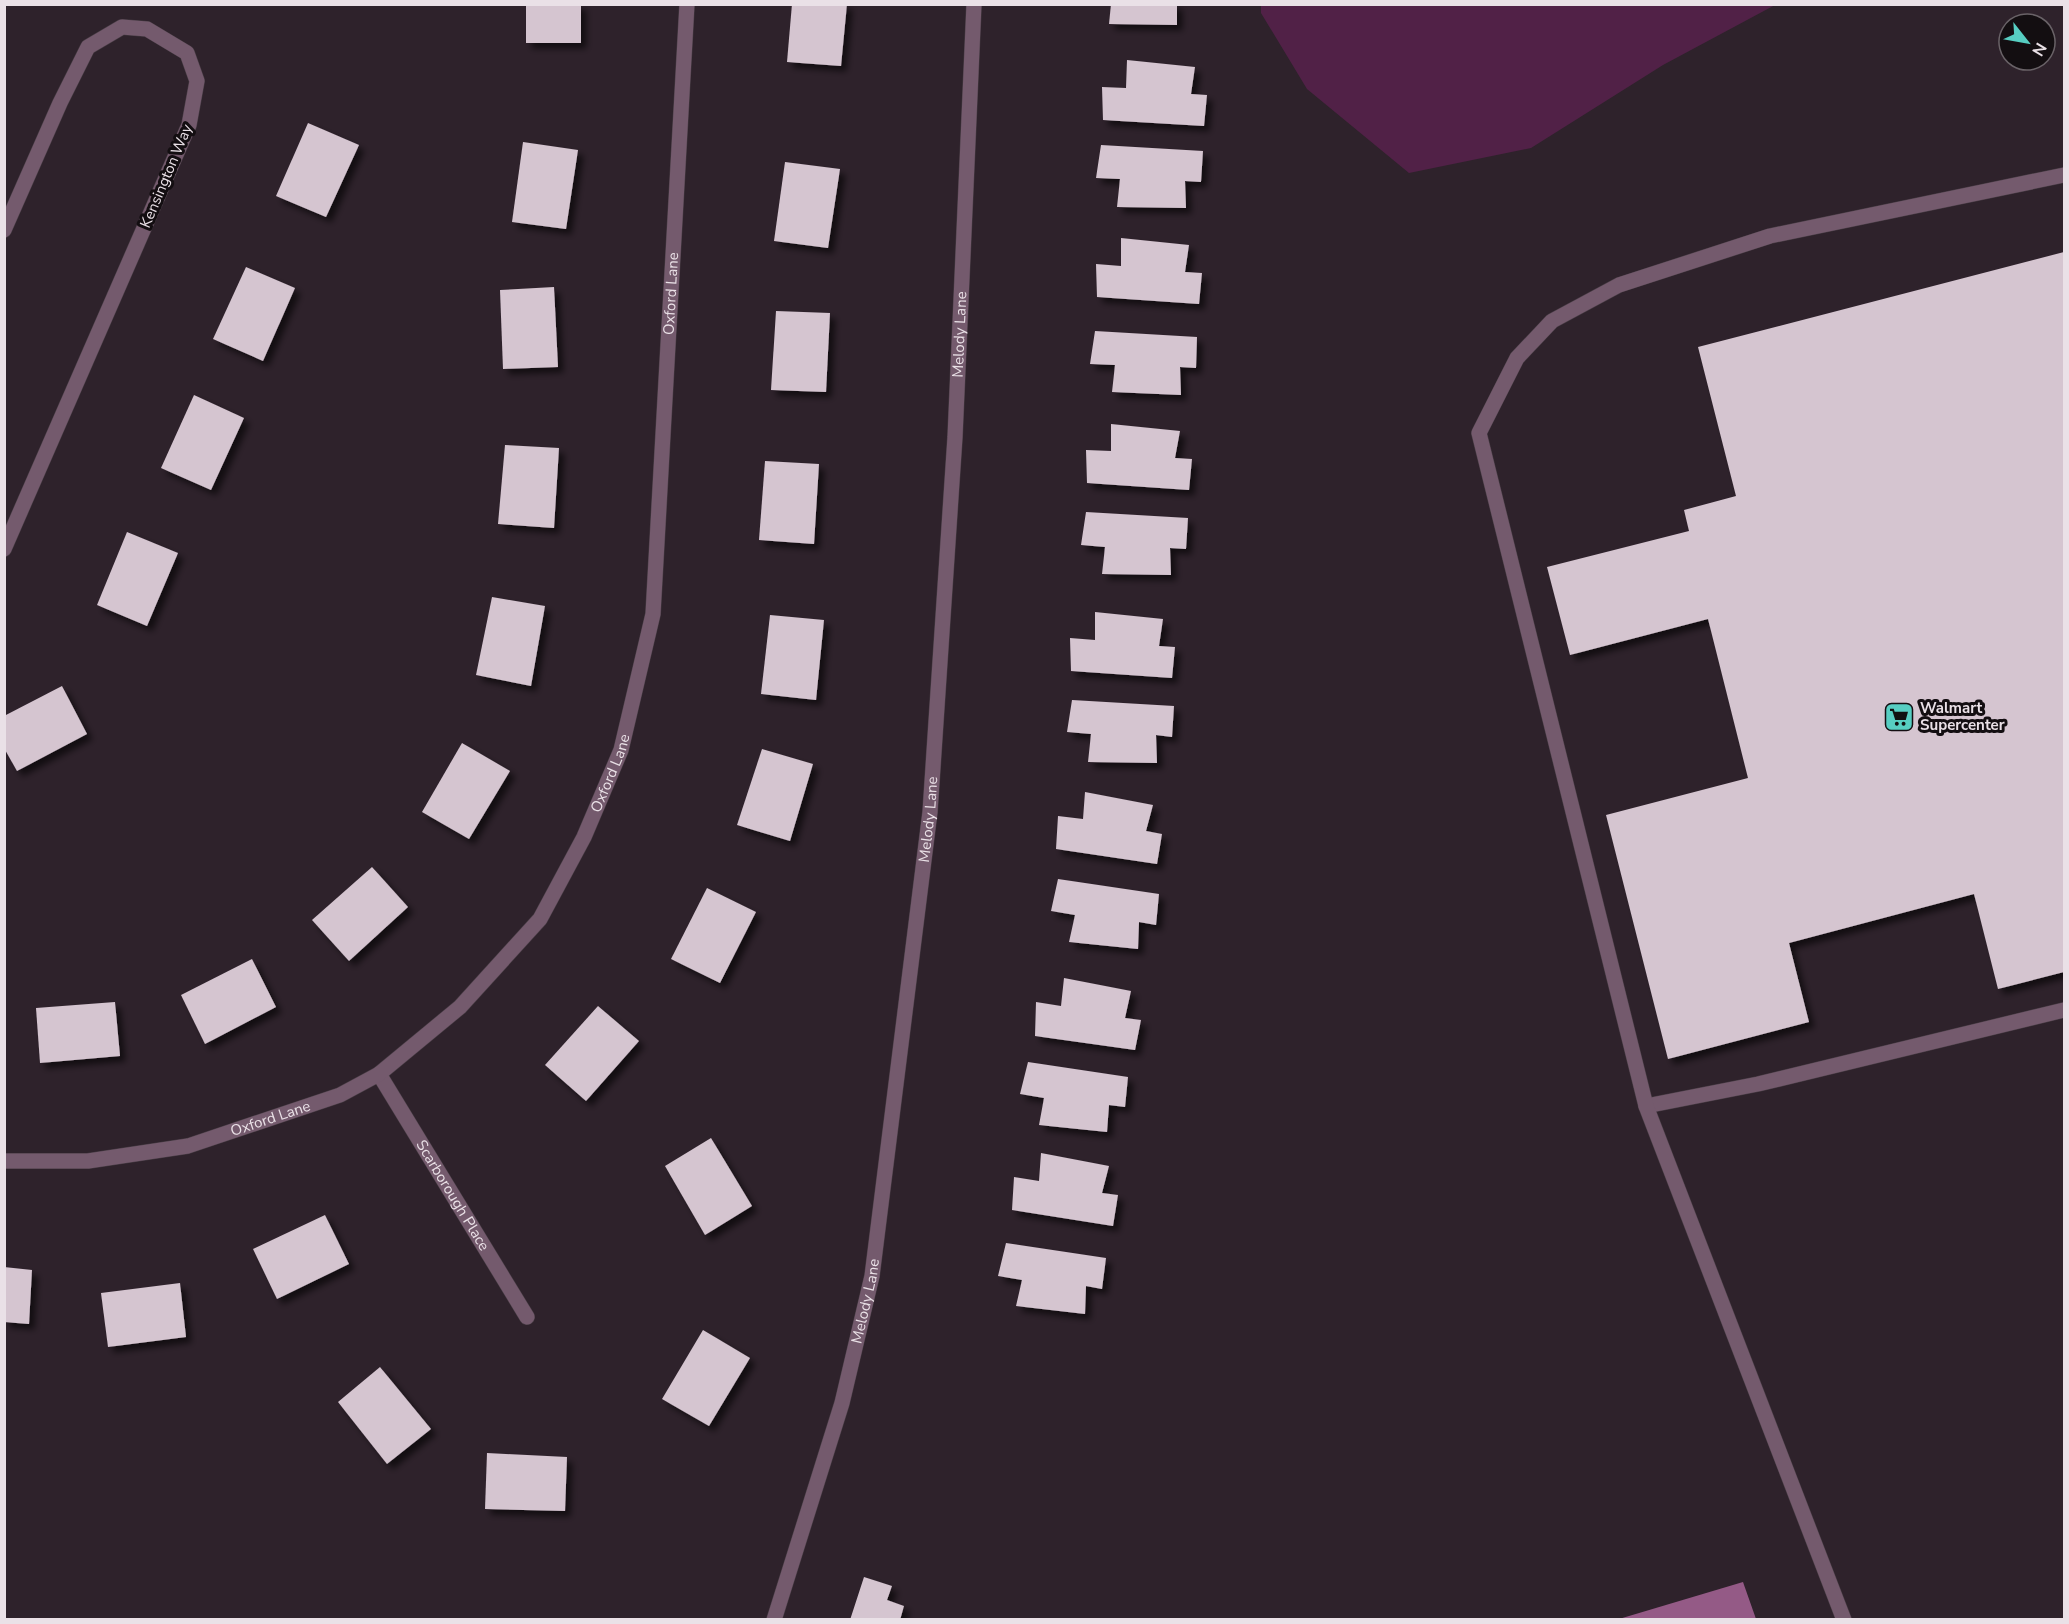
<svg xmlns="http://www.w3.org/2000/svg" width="2069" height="1624" viewBox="0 0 2069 1624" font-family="'Nunito Sans',sans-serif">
  <defs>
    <filter id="shadow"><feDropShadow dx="5.5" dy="5.5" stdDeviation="3" flood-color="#0009"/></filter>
  </defs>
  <rect width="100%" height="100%" fill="#2e222b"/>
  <path fill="#512147" d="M1261 5V4L1775 5 1663 65 1531 148 1409 173 1307 89 1261 13Z"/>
  <path fill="#945a86" d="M1743 1582 1756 1619H1619Z"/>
  <g fill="#d5c5d0" filter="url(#shadow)">
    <rect x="526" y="4" width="55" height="39"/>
    <path d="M792 4H847L841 66 787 62Z"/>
    <path d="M1111 4H1177V25L1109 24Z"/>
    <path d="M1127 60 1195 67 1191 94 1207 95 1204 126 1103 120 1102 87 1126 88Z"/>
    <path d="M308 123 359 145 326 217 276 196Z"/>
    <path d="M523 142 578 150 566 229 512 222Z"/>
    <path d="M1101 145 1203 151 1201 182 1185 181 1186 208 1117 207 1120 179 1096 178Z"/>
    <path d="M785 162 840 169 828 248 774 241Z"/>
    <path d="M1121 238 1189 245 1185 272 1202 273 1199 304 1097 297 1096 264 1121 266Z"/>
    <path d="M2064 252V972L1998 989 1974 894 1789 943 1809 1022 1668 1059 1606 815 1748 778 1708 619 1570 655 1547 567 1689 531 1684 510 1736 496 1698 347Z"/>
    <path d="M246 267 295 288 263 361 213 339Z"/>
    <path d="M554 287 558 367 503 369 500 290Z"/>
    <path d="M776 311 830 313 826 392 771 390Z"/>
    <path d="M1095 331 1197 337 1196 368 1180 367 1181 395 1112 392 1115 365 1090 364Z"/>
    <path d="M194 395 244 418 211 490 161 468Z"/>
    <path d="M1111 424 1180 431 1175 458 1192 459 1189 490 1087 483 1086 450 1111 451Z"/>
    <path d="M505 445 559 448 554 528 498 524Z"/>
    <path d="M765 461 819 464 814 544 759 540Z"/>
    <path d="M1086 512 1188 518 1186 549 1170 548 1171 575 1102 574 1105 547 1081 545Z"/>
    <path d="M127 532 178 553 147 626 97 605Z"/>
    <path d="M492 597 545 606 531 686 476 675Z"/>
    <path d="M1095 612 1163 619 1159 646 1175 647 1172 678 1071 671 1070 638 1095 640Z"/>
    <path d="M770 615 824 620 816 700 761 694Z"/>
    <path d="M62 686 87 734 17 771 4 748V716Z"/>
    <path d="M1072 700 1174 706 1172 737 1156 735 1157 763 1088 762 1091 734 1067 732Z"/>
    <path d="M462 743 510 771 469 839 422 812Z"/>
    <path d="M762 749 813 764 790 841 737 825Z"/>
    <path d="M1085 792 1153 805 1146 831 1162 834 1157 864 1056 849 1058 816 1083 819Z"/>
    <path d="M372 867 408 907 349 961 312 920Z"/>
    <path d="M1058 879 1159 894 1156 925 1139 922 1138 949 1069 942 1075 915 1051 911Z"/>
    <path d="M707 888 756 912 720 983 671 959Z"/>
    <path d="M252 959 276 1007 205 1044 181 995Z"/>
    <path d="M1064 978 1131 991 1125 1018 1141 1020 1135 1050 1035 1036 1036 1002 1061 1006Z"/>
    <path d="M115 1002 120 1056 40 1063 36 1008Z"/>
    <path d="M598 1006 639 1041 586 1101 545 1065Z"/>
    <path d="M1028 1062 1128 1077 1125 1107 1109 1105 1107 1132 1039 1125 1044 1098 1020 1094Z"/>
    <path d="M711 1138 752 1206 705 1235 665 1166Z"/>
    <path d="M1041 1153 1109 1166 1102 1193 1118 1195 1113 1226 1012 1210 1014 1177 1039 1181Z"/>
    <path d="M325 1215 349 1264 277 1299 253 1249Z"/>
    <path d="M1006 1243 1106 1258 1102 1289 1086 1286 1085 1314 1016 1306 1022 1280 998 1276Z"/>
    <path d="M4 1267 32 1270 29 1324 4 1322Z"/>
    <path d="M180 1283 186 1337 108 1347 101 1293Z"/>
    <path d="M703 1330 750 1358 709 1426 662 1399Z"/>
    <path d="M380 1367 431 1429 387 1464 338 1402Z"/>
    <path d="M487 1453 567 1457 565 1511 485 1509Z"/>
    <path d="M864 1577 892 1586 887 1600 904 1606 900 1620H850Z"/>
  </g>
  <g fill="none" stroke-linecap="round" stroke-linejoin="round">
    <g stroke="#483d45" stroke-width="16">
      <g id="service">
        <path d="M1646 1106 1758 1084 2064 1010"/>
        <path d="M1844 1620 1646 1106 1479 433 1517 358 1552 321 1619 285 1770 236 2064 175"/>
      </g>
    </g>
    <g stroke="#483d45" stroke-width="16">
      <g id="minor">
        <path d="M4 230 60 103 88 47 122 27 147 29 187 53 197 81 189 125 4 549"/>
        <path id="s1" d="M379 1074 527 1317"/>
        <path id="s2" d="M4 1161H88L188 1146 340 1095 379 1074 460 1007 540 919 584 837 621 750 653 614 687 4"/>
        <path id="s3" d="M774 1620 842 1403 872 1276 930 812 955 437 974 4"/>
      </g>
    </g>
    <use href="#service" stroke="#745a6d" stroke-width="15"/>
    <use href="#minor" stroke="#745a6d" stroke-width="15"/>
  </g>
  <defs>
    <g id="supermarket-square" transform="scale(1.5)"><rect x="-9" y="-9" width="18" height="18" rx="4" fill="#57cec2" stroke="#130e11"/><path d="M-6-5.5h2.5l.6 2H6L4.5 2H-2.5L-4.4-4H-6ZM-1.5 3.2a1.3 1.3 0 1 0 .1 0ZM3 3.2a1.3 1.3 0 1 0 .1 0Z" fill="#111"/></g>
  </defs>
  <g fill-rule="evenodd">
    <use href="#supermarket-square" x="1899" y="717"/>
  </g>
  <g text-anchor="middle" stroke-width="6" stroke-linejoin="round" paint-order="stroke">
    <g font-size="15" fill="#eae1e7" stroke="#130e11">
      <text transform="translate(166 176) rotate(-67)" y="5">Kensington Way</text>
      <text dy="5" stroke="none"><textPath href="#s2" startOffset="1262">Oxford Lane</textPath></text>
      <text dy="5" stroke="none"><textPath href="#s3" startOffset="1304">Melody Lane</textPath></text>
      <text dy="5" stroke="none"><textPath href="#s2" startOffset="776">Oxford Lane</textPath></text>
      <text dy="5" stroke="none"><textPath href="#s3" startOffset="818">Melody Lane</textPath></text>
      <text dy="5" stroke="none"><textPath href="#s2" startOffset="272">Oxford Lane</textPath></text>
      <text dy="5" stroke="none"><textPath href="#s1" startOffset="142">Scarborough Place</textPath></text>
      <text dy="5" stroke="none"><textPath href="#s3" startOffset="332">Melody Lane</textPath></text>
    </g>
    <g font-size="15" font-weight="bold" fill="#eae1e7" stroke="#130e11" text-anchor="start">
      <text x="1920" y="713">Walmart<tspan x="1920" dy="17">Supercenter</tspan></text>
    </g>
  </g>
  <rect width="2069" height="1624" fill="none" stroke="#eae1e7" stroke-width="12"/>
  <g transform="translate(2027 42) rotate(121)"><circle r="28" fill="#130e11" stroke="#696267" stroke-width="1.5"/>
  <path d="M0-4.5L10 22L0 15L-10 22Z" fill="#57cec2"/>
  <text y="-9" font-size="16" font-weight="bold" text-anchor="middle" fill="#eae1e7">N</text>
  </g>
</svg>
